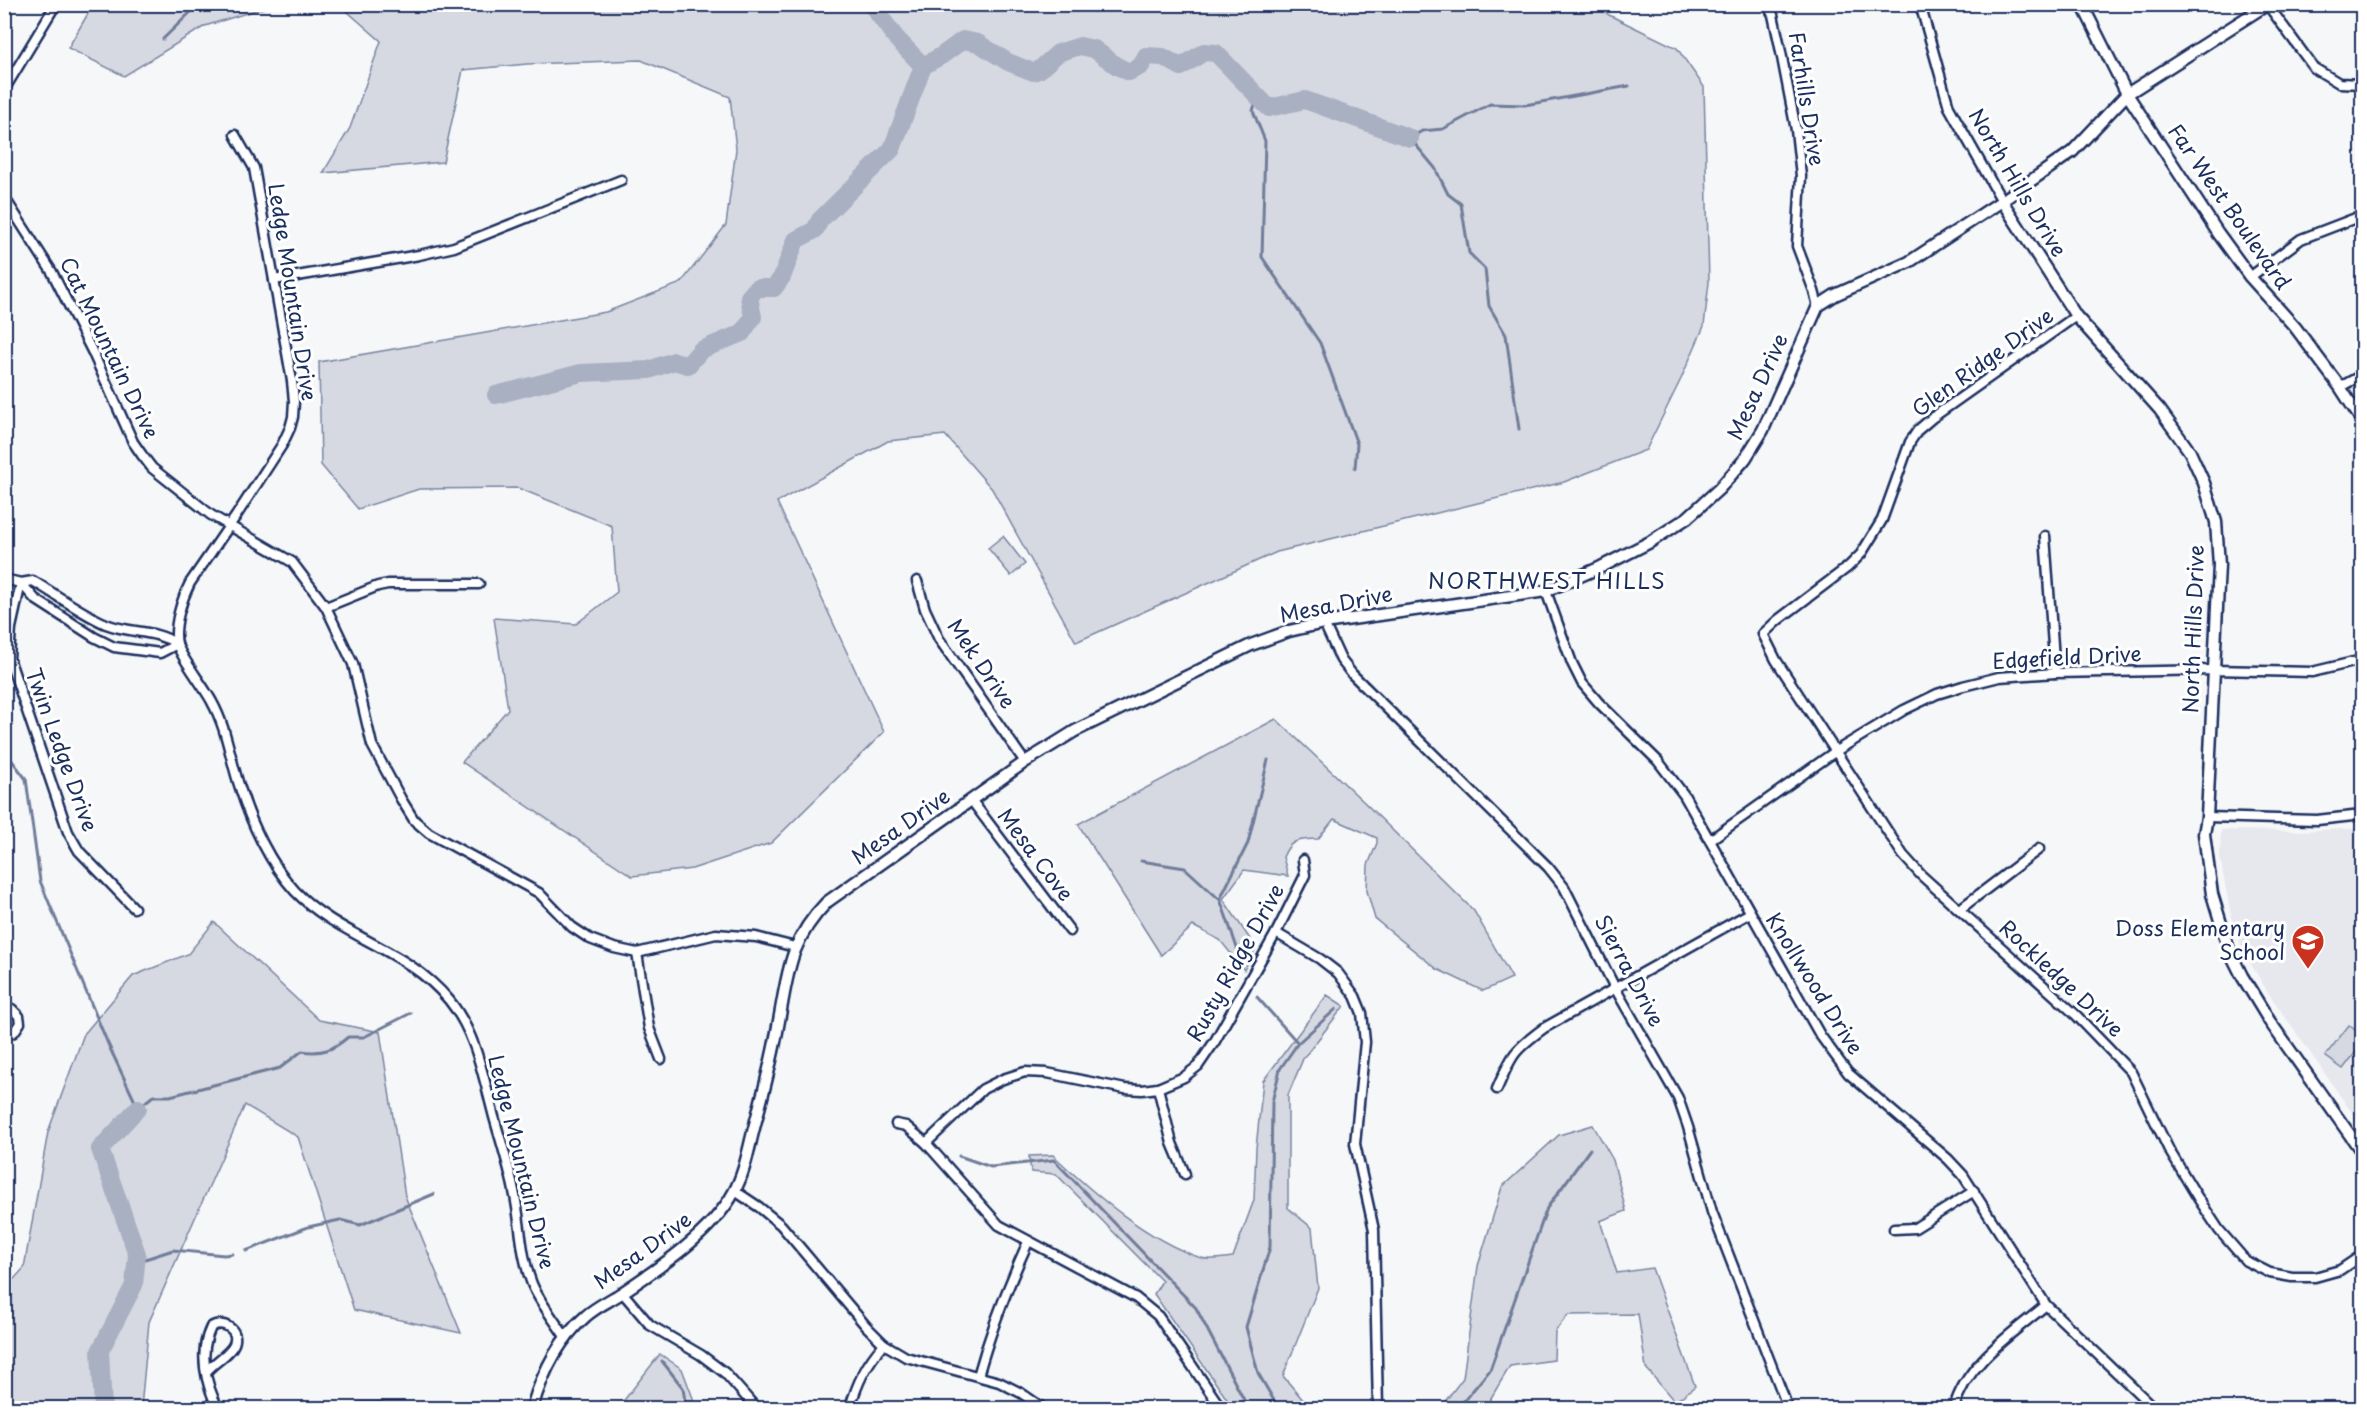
<svg xmlns="http://www.w3.org/2000/svg" width="2367" height="1413" viewBox="0 0 2367 1413" font-family="'Playpen Sans',sans-serif">
  <rect width="100%" height="100%" fill="#f6f7f9"/>
  <filter id="ink" filterUnits="userSpaceOnUse"><feTurbulence type="fractalNoise" baseFrequency=".0167" numOctaves="2"/><feDisplacementMap in="SourceGraphic" scale="12" xChannelSelector="R" yChannelSelector="G"/><feConvolveMatrix kernelMatrix="1 2 1 2 8 2 1 2 1" color-interpolation-filters="sRGB"/></filter>
  <g filter="url(#ink)">
    <path fill="#e6e8ee" d="M2362 828V1127L2267 991 2242 949 2230 911 2220 857 2221 830 2298 831Z"/>
    <g fill="#d6d9e2" stroke="#7884a0" stroke-width="1.5">
      <path d="M93 5V4L273 5 205 26 124 76 68 48Z"/>
      <path d="M340 5H1596L1609 15 1677 48 1704 87 1709 282 1704 326 1681 379 1646 450 1564 482 1277 552 1076 642 992 489 945 435 888 441 777 502 884 732 771 843 692 869 632 876 462 762 508 709 494 618 576 624 617 592 612 526 518 488 419 489 358 509 321 465 319 362 606 312 681 283 726 225 736 149 730 97 641 60 527 64 463 70 443 162 323 173 350 128 381 41Z"/>
      <path d="M1003 536 1025 564 1011 576 988 548Z"/>
      <path d="M1276 719 1365 803 1474 911 1512 978 1483 991 1437 969 1375 919 1367 891 1368 865 1377 843V838L1334 819 1318 839C1299 840 1291 838 1283 857L1288 876 1244 870 1223 899 1256 948 1244 970 1220 940 1193 926 1161 955 1078 824Z"/>
      <path d="M214 922 319 1020 380 1032 405 1196 461 1333 354 1310 298 1137 245 1105 149 1322 141 1408H5V1289L24 1268 48 1132 84 1034 133 976 188 954Z"/>
      <path d="M1327 995 1344 1006 1303 1059 1288 1095V1208L1312 1228 1318 1288 1283 1376 1310 1408H1233L1154 1294 1162 1281 1056 1174 1031 1172 1029 1156 1053 1155C1094 1194 1147 1240 1201 1258 1210 1261 1224 1258 1233 1257L1254 1200 1256 1148 1263 1081Z"/>
      <path d="M2349 1025 2362 1036V1044L2343 1069 2325 1056Z"/>
      <path d="M1593 1125 1613 1160 1626 1211 1600 1221 1617 1273 1652 1268 1695 1386 1675 1402 1646 1368 1638 1314 1568 1315 1555 1331 1554 1360 1510 1366 1485 1408H1440L1463 1378 1478 1266 1502 1187 1559 1135Z"/>
      <path d="M660 1354 682 1369 693 1398 692 1408H618Z"/>
    </g>
    <g fill="none" stroke-linecap="round" stroke-linejoin="round">
      <g stroke="#707c99" stroke-width="3">
        <path d="M163 39 199 4"/>
        <path d="M1258 95 1253 111 1265 141 1262 257 1320 343 1357 444 1355 468"/>
        <path d="M1519 429 1506 335 1489 306 1485 269 1469 253 1461 204 1448 194 1435 168 1410 138 1422 131 1443 129 1490 104 1525 105 1629 86"/>
        <path d="M4 750 26 779 40 881 108 1044 138 1108 153 1096H170L280 1068 302 1051C322 1054 333 1050 348 1037H364L411 1013"/>
        <path d="M1141 861 1185 868 1219 899"/>
        <path d="M1243 965 1220 899 1248 843 1268 760"/>
        <path d="M1257 997 1298 1043 1280 1069 1272 1102 1270 1247 1246 1327 1258 1373 1276 1404 1282 1408"/>
        <path d="M1298 1043 1336 1009"/>
        <path d="M959 1156 991 1167 1054 1160 1196 1308 1245 1402 1254 1408"/>
        <path d="M246 1251 308 1227 340 1220 360 1225 434 1194"/>
        <path d="M136 1262 173 1250 224 1255 232 1254"/>
        <path d="M662 1361 683 1388 686 1408"/>
        <path d="M1458 1408 1490 1370 1547 1208 1590 1149"/>
      </g>
      <g stroke="#a9b0c1" stroke-width="18">
        <path d="M871 4 896 38 923 66 941 56 963 40 978 43 1008 62 1033 72 1039 70 1058 53 1080 46 1094 49 1117 66 1129 72 1141 66 1146 56 1163 57 1181 67 1204 52 1216 53 1269 108 1305 100 1410 138"/>
        <path d="M496 395 581 373 649 370 674 361 688 365 701 350 742 333 753 317 749 297 757 288H774L782 277 796 240 815 230 820 220 892 149 923 66"/>
        <path d="M103 1408 100 1351 134 1285 137 1254 100 1149 138 1108"/>
      </g>
      <g stroke="#1b2f5e" stroke-width="13">
        <g id="minor">
          <path d="M1767 4 1773 15 1779 42 1796 130 1801 176 1797 246 1814 291 1818 306"/>
          <path d="M1920 4 1949 107 2002 201"/>
          <path d="M2267 4 2314 68 2339 83 2362 84"/>
          <path d="M4 90 56 4"/>
          <path d="M235 135 254 168 292 381 294 401 293 417 290 428 282 445 236 516 190 583C182 599 173 626 177 644 180 656 205 688 212 702 227 729 230 759 240 788 251 823 270 864 295 891 340 938 405 947 449 1000 476 1033 483 1076 494 1117 501 1142 509 1166 514 1191 521 1222 520 1254 532 1284 540 1303 555 1321 566 1338"/>
          <path d="M4 197 52 272 93 353 133 442 142 455 152 468 211 515 292 562 326 607 353 664 372 745 401 799 414 820 429 833 539 893 572 927 590 939 614 948 637 953 716 934 756 937 795 947"/>
          <path d="M2250 277 2301 239 2353 219H2362"/>
          <path d="M274 280 419 255 454 247 621 180"/>
          <path d="M2076 316 1932 418 1918 430 1910 442 1882 520 1861 554 1848 567 1778 620 1763 634 1776 660 1903 855 1921 875 2076 1015 2131 1072 2169 1150 2198 1198 2219 1230 2246 1261 2270 1273 2292 1277H2315L2340 1270 2362 1255"/>
          <path d="M2340 387 2362 375"/>
          <path d="M2045 536 2055 673"/>
          <path d="M4 579 21 583 33 581C57 595 81 613 106 624 132 634 154 629 177 644L160 653 114 647 94 637 35 599 21 583"/>
          <path d="M917 581 925 609 939 639 1025 762"/>
          <path d="M21 583 11 628 9 658 68 832 79 851 134 908"/>
          <path d="M1546 591 1572 663 1582 683 1599 703 1658 761 1684 795 1820 1035 1848 1073 1948 1159 1963 1175 2046 1305 2154 1408"/>
          <path d="M326 607 378 586 388 584H479"/>
          <path d="M1324 623 1341 660 1352 674 1548 867 1564 887 1615 988 1678 1098 1688 1127 1712 1212 1788 1408"/>
          <path d="M972 801 1070 931"/>
          <path d="M2207 817 2317 820 2362 815"/>
          <path d="M1710 840 1836 751 1904 710 1937 694 1963 686 1999 677 2055 673 2213 670 2312 672 2362 660"/>
          <path d="M1960 909 2039 849"/>
          <path d="M1276 933 1320 959 1338 973 1355 996 1362 1013 1365 1042 1355 1144 1374 1230 1378 1408"/>
          <path d="M637 953 649 1028 661 1059"/>
          <path d="M4 1010 12 1009 19 1016 20 1023 14 1032 4 1037"/>
          <path d="M1158 1088 1172 1143 1185 1174"/>
          <path d="M1497 1089C1512 1054 1514 1050 1544 1028L1750 913"/>
          <path d="M896 1124 906 1126 926 1143 999 1225 1136 1298 1158 1316 1221 1408"/>
          <path d="M926 1143 983 1089 1003 1079 1025 1072 1047 1073 1125 1089 1142 1090 1158 1088 1184 1077 1198 1066 1215 1041 1276 933 1305 875 1303 860"/>
          <path d="M735 1191 759 1207 781 1225 866 1326 884 1344 906 1357 999 1382 1021 1393 1043 1408"/>
          <path d="M1894 1229 1915 1228 1974 1191"/>
          <path d="M622 1292 650 1325 701 1355 725 1373 756 1408"/>
          <path d="M206 1372C214 1362 230 1354 234 1344 240 1329 222 1320 211 1327 198 1353 206 1385 218 1408"/>
          <path d="M978 1376C991 1329 1008 1286 1028 1242"/>
          <path d="M360 1408H381"/>
          <path d="M850 1408C857 1383 866 1364 884 1344"/>
          <path d="M1954 1408C1966 1363 2012 1334 2046 1305"/>
        </g>
      </g>
      <g stroke="#1b2f5e" stroke-width="15">
        <g id="tertiary">
          <path d="M2082 4 2127 94 2218 233 2250 277 2295 327 2340 387 2362 421"/>
          <path d="M2002 201 2076 316 2160 410 2190 452 2204 483 2216 522 2219 565 2207 817 2204 834 2212 894 2229 950 2242 976 2270 1022 2362 1152"/>
          <path d="M532 1408C542 1374 558 1340 586 1316 596 1307 609 1301 620 1294 659 1268 712 1233 734 1192 744 1174 748 1152 753 1132 762 1097 772 1062 778 1026 788 975 788 942 827 902L1025 762 1075 731 1251 645 1289 631 1324 623 1546 591 1601 567 1650 542 1687 518 1719 489 1745 459 1763 430 1818 306 1835 295 1909 262 2002 201 2072 152 2127 94 2268 4"/>
        </g>
      </g>
      <use href="#minor" stroke="#fff" stroke-width="8"/>
      <use href="#tertiary" stroke="#fff" stroke-width="10"/>
    </g>
  </g>
  <defs>
    <g id="school-pin" transform="scale(1.725)"><path d="M0 17L-7.5 6A9.5 9.5 0 1 1 7.5 6Z" fill="#c8321e" stroke="#fff"/><path d="M0-5L7-2L0 1L-7-2ZM-4 1L0 2.5L4 1V4Q0 6-4 4Z" fill="#fff"/></g>
  </defs>
  <g fill-rule="evenodd">
    <use href="#school-pin" x="2308" y="941"/>
  </g>
  <g text-anchor="middle" stroke-width="6" stroke-linejoin="round" paint-order="stroke">
    <g font-size="21" fill="#1b2f5e" stroke="#fff">
      <text transform="translate(1806 99) rotate(81)" y="7">Farhills Drive</text>
      <text transform="translate(2017 183) rotate(59)" y="7">North Hills Drive</text>
      <text transform="translate(2229 207) rotate(55)" y="7">Far West Boulevard</text>
      <text transform="translate(292 292) rotate(81)" y="7">Ledge Mountain Drive</text>
      <text transform="translate(109 348) rotate(64)" y="7">Cat Mountain Drive</text>
      <text transform="translate(1983 363) rotate(-36)" y="7">Glen Ridge Drive</text>
      <text transform="translate(1758 387) rotate(-65)" y="7">Mesa Drive</text>
      <text transform="translate(1336 605) rotate(-11)" y="7">Mesa Drive</text>
      <text transform="translate(2194 629) rotate(-88)" y="7">North Hills Drive</text>
      <text transform="translate(2067 658) rotate(-3)" y="7">Edgefield Drive</text>
      <text transform="translate(981 664) rotate(56)" y="7">Mek Drive</text>
      <text transform="translate(61 750) rotate(70)" y="7">Twin Ledge Drive</text>
      <text transform="translate(901 827) rotate(-35)" y="7">Mesa Drive</text>
      <text transform="translate(1035 855) rotate(53)" y="7">Mesa Cove</text>
      <text transform="translate(1236 963) rotate(-61)" y="7">Rusty Ridge Drive</text>
      <text transform="translate(1629 971) rotate(62)" y="7">Sierra Drive</text>
      <text transform="translate(2061 979) rotate(43)" y="7">Rockledge Drive</text>
      <text transform="translate(1814 984) rotate(58)" y="7">Knollwood Drive</text>
      <text transform="translate(521 1162) rotate(76)" y="7">Ledge Mountain Drive</text>
      <text transform="translate(643 1251) rotate(-36)" y="7">Mesa Drive</text>
    </g>
    <g font-size="21" fill="#1b2f5e" stroke="#fff" text-anchor="end">
      <text x="2285" y="936">Doss Elementary<tspan x="2285" dy="24">School</tspan></text>
    </g>
    <g font-size="22" letter-spacing="1.5" fill="#1b2f5e" stroke="#fff">
      <text x="1547" y="589">NORTHWEST HILLS</text>
    </g>
  </g>
  <rect width="2367" height="1413" fill="none" stroke="#fff" stroke-width="24"/>
  <rect x="12" y="12" width="2343" height="1389" fill="none" stroke="#1b2f5e" stroke-width="2" filter="url(#ink)"/>
</svg>
